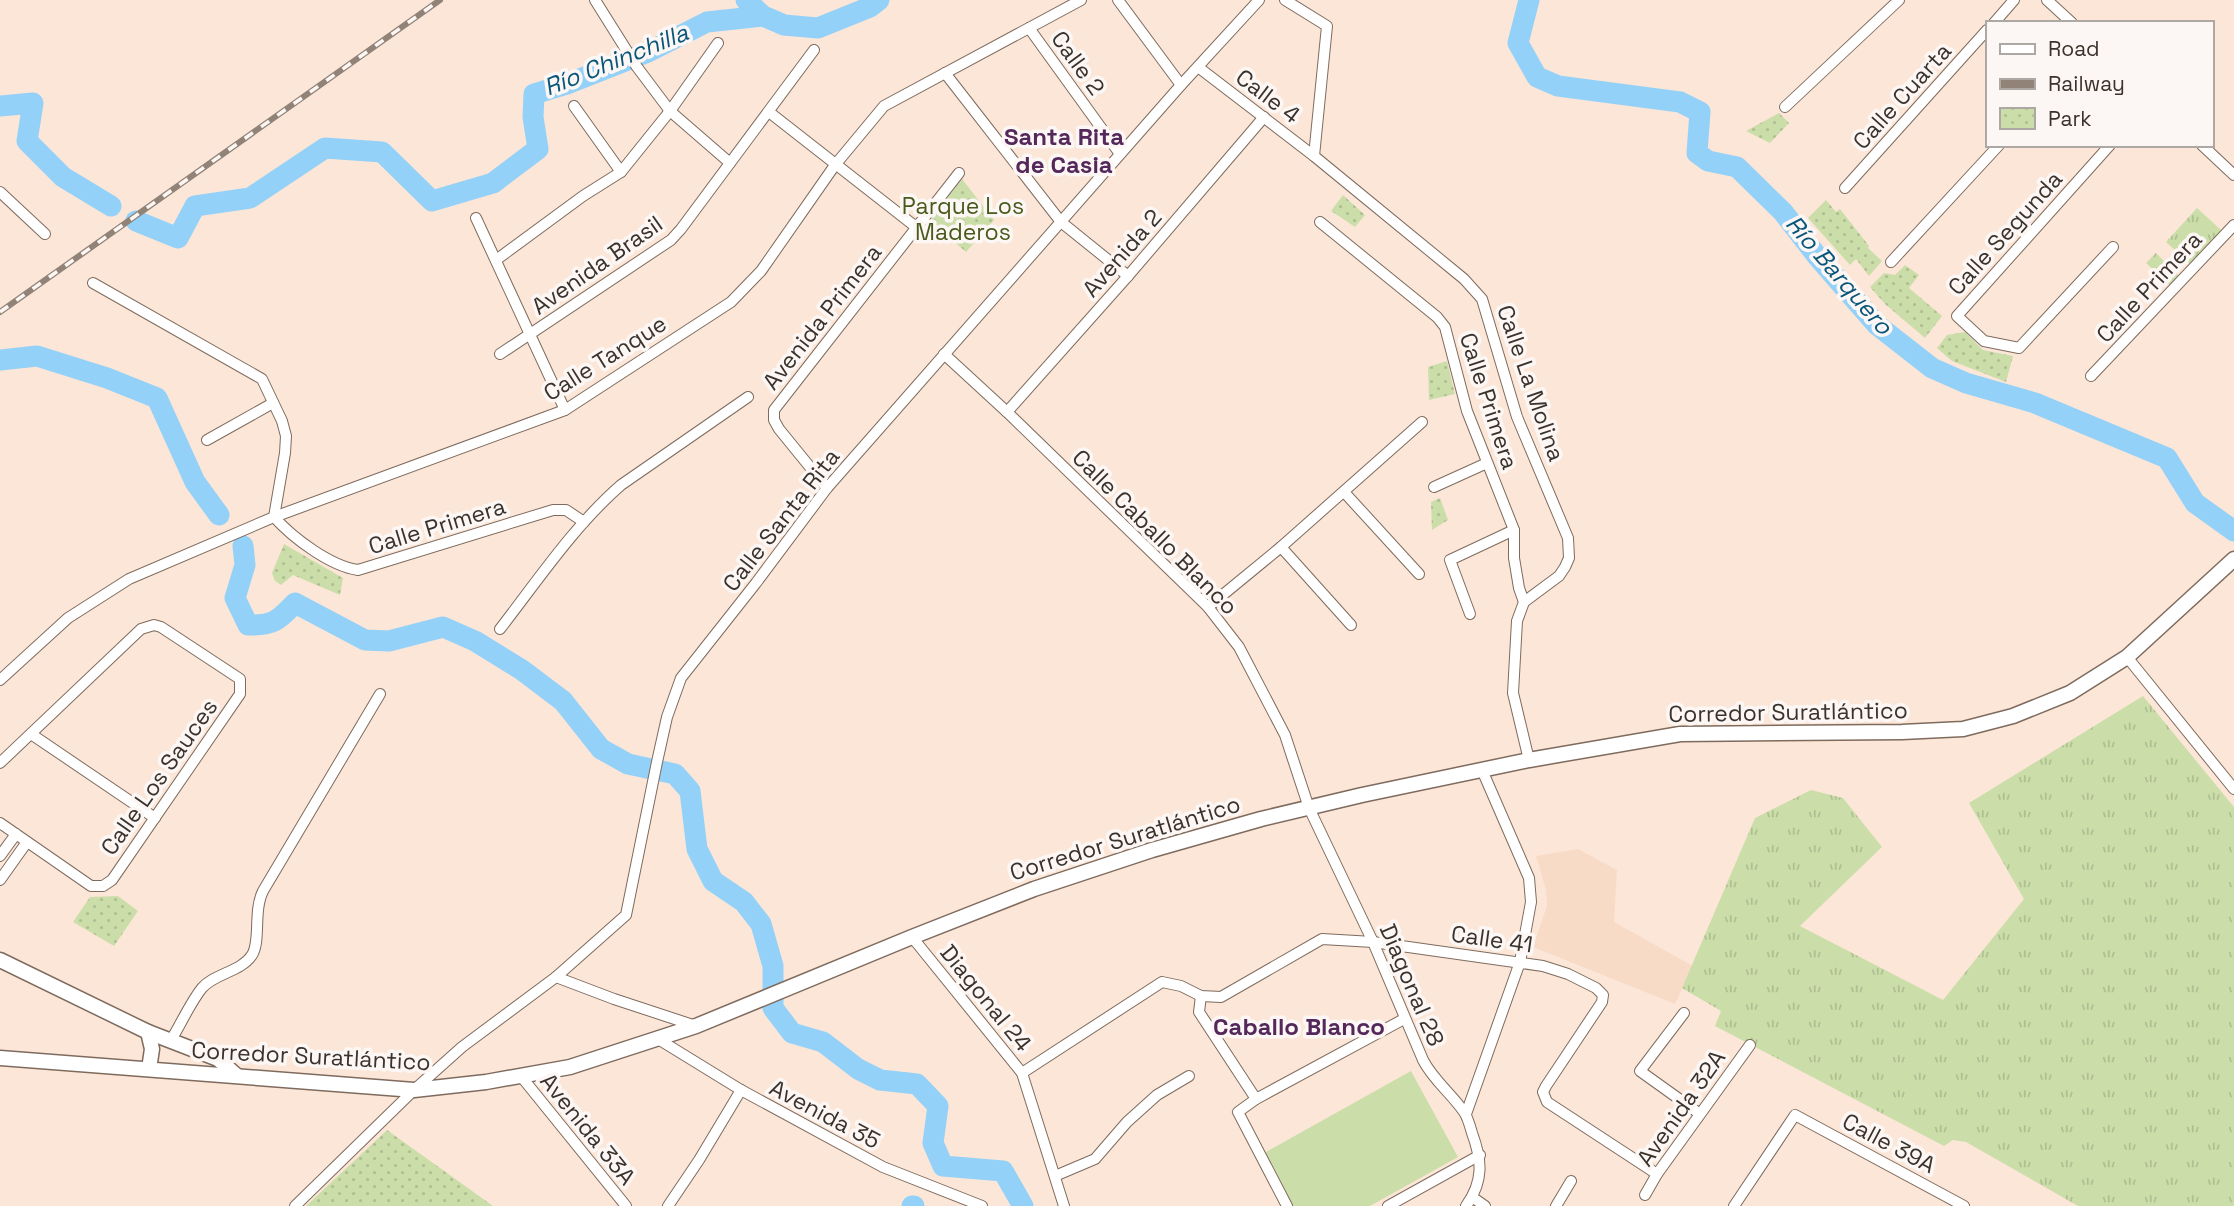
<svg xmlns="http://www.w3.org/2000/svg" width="2234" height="1206" viewBox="0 0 2234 1206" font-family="'Space Grotesk',sans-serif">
  <defs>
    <pattern id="grass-tufts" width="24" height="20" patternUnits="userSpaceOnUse" patternTransform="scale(1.75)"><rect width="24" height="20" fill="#cbdea9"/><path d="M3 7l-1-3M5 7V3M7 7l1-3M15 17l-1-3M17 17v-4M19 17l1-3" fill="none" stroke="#afbf92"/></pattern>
    <pattern id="park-dots" width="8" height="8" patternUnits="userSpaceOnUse" patternTransform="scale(1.75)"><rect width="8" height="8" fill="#cbdea9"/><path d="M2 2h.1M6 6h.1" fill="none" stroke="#afbf92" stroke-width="1.8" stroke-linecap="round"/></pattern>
  </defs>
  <rect width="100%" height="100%" fill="#fce6d7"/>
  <path fill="#f8dbc7" d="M1578 849 1617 870 1614 922 1693 966 1675 1004 1533 947 1547 906 1546 890 1536 856Z"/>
  <g fill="url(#grass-tufts)">
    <path d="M2197 208 2221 230 2191 265 2166 242Z"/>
    <path d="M2156 253 2179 276 2171 286 2146 263Z"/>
    <path d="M2143 696 2234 807V1206H2078L1966 1142 1953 1140 1944 1146 1715 1026 1721 1011 1682 988 1755 818 1811 790 1843 798 1882 847 1800 926 1943 1000 2024 899 1969 803Z"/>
  </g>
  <g fill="url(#park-dots)">
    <path d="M1779 113 1789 123 1770 143 1746 131Z"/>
    <path d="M962 179 994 220 966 252 930 221Z"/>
    <path d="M1343 195 1365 215 1355 227 1331 211Z"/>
    <path d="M1826 200 1836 212 1840 209 1869 246 1868 248 1882 261 1869 276 1856 259 1850 265 1808 218Z"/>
    <path d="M1905 265 1919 275 1909 288 1942 316 1925 338 1885 304 1870 287 1884 273 1895 275Z"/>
    <path d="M1965 332 1983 350 2013 356 2006 382 1952 361 1937 348 1947 335Z"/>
    <path d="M1447 361 1455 394 1429 400 1428 367Z"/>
    <path d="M1440 498 1448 520 1432 530 1431 502Z"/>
    <path d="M284 544 343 578 340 595 293 575 281 585 275 581 272 573Z"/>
    <path d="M118 896 138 911 114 946 73 922 90 897Z"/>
    <path d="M387 1130 493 1206H306Z"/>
  </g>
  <path fill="#cbdea9" d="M1411 1071 1458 1157 1370 1206H1293L1264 1153Z"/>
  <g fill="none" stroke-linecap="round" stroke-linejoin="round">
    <g stroke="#93d1f8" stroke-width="21">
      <path d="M746 0 763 16 784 25 818 28 870 7 879 0"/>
      <path d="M1529 0 1518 43 1537 77 1558 86 1680 102 1700 112 1697 153 1708 161 1737 167 1783 212 1817 256 1877 325 1932 368 1966 383 2035 403 2167 458 2195 503 2234 531"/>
      <path d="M0 106 33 103 27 141 63 177 111 206"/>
      <path d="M136 221 178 238 195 206 250 198 325 148 382 152 432 201 493 183 538 149 533 117 534 94 567 84 648 52 707 22 763 16"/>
      <path d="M0 360 37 356 107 378 157 398 195 482 219 515"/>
      <path d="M243 546 245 565 235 598 248 625C273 626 279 620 295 603L365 640 389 641 443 627 475 641 522 670 563 701 601 749 628 764 675 774 690 791 697 849 713 881 744 902 761 924 773 966V1008L792 1033 823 1042 858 1069 880 1080 917 1084 938 1106 933 1143 943 1166 1003 1171 1023 1206"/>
      <path d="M912 1206H914"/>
    </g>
    <g stroke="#7e6b5e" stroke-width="12">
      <g id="street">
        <path d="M595 0 637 67 670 111 730 163"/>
        <path d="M1118 0 1181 85"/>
        <path d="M1285 0 1327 26 1314 156 1464 279 1482 299 1517 417 1568 538 1569 558 1565 567 1559 576 1524 602 1517 621 1513 693 1529 760"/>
        <path d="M2047 0 2072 23"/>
        <path d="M1994 23 2014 0"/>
        <path d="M1029 28 1120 154"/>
        <path d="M1198 67 1314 156"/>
        <path d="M945 73 1061 222 1128 276"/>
        <path d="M574 106 621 172"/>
        <path d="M1785 107 1899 0"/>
        <path d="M769 112 916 227"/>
        <path d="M2110 145 1957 316 1984 341 2019 348 2113 247"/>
        <path d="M2202 145 2234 175"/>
        <path d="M1845 188 1987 30"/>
        <path d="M0 192 45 234"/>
        <path d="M476 218 565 410"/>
        <path d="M1320 222 1437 317 1445 327 1467 411 1514 530V558L1519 588 1524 602"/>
        <path d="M496 260 583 196 621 172 670 111 718 43"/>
        <path d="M1891 262 1999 145"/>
        <path d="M93 283 262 379 282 421 286 436 285 453 274 517C293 538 330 566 358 570L553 510H566L584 522"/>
        <path d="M500 354 671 240 681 229 814 50"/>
        <path d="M944 354 1007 412 1208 607 1239 647 1285 735 1309 808 1373 942 1423 1060C1433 1080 1452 1094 1464 1112 1468 1118 1470 1126 1472 1133 1482 1160 1484 1181 1466 1206"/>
        <path d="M2091 376 2234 225"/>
        <path d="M1007 412 1128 276 1264 117"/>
        <path d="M207 440 273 403"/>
        <path d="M1434 487 1487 463"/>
        <path d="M827 488 779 429 774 420V410L959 173"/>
        <path d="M1344 492 1419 574"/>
        <path d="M1281 547 1351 625"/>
        <path d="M1208 607 1281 547 1422 422"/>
        <path d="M1470 614 1450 560 1514 530"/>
        <path d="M500 629C538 580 574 526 621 485L748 397"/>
        <path d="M2127 657 2234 789"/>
        <path d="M0 680 68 618 129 579 274 517 565 410 731 302 761 271 835 165 884 106 1081 0"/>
        <path d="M31 734 155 818"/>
        <path d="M0 763 141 629 154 625 161 627 240 679V694L112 880 103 886H91L0 823"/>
        <path d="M0 856 16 834"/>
        <path d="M0 880 27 842"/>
        <path d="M912 937 1022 1073 1064 1206"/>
        <path d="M556 977 614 999 696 1026"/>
        <path d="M1201 996 1199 1012 1256 1099"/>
        <path d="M1684 1013 1640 1071 1700 1114"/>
        <path d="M658 1039 741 1090 883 1167 982 1206"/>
        <path d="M171 1040C181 1024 190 1003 202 988 215 973 241 972 252 955 261 941 253 911 263 891L380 694"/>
        <path d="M1022 1073 1162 982 1181 986 1201 996 1221 997 1322 939 1373 942 1543 966 1568 974 1596 988 1603 995 1602 1002 1546 1086 1543 1092 1547 1102 1657 1174"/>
        <path d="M520 1075 626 1206"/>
        <path d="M1466 1114 1520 962 1531 902 1529 878 1482 770"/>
        <path d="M1055 1176 1095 1159 1127 1122 1157 1095 1189 1076"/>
        <path d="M1645 1195 1657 1174 1750 1045"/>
        <path d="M1472 1197 1485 1206"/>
        <path d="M295 1206 414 1090 462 1047 556 977 626 915 657 762 667 717 681 678 756 583 827 488 1181 85 1259 0"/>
        <path d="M668 1206 699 1160 741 1090"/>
        <path d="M1287 1206 1238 1112 1256 1099 1404 1019"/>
        <path d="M1388 1206 1480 1155"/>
        <path d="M1556 1206 1571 1181"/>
        <path d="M1734 1206 1795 1115 1964 1206"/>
      </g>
    </g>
    <g stroke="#7e6b5e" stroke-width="17">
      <path id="secondary" d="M0 960 148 1032 152 1049 149 1069"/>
    </g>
    <g stroke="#7e6b5e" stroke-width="17">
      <g id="primary">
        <path d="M148 1032 218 1059 236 1075"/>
        <path d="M0 1058 414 1090 486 1082 570 1067 696 1026 912 937 1034 889 1152 850 1261 819 1362 795 1529 760 1680 734 1902 732 1963 729 2013 716 2070 693 2127 657 2234 559"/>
      </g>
    </g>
    <use href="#street" stroke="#fff" stroke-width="10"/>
    <use href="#secondary" stroke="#fff" stroke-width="14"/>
    <use href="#primary" stroke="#fff" stroke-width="14"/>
    <g stroke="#918378" stroke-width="6">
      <path id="rail" d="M0 312 440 0"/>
    </g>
    <use href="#rail" stroke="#fcf7f4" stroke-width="3.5" stroke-dasharray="10" stroke-linecap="butt"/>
  </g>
  <g text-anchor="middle" stroke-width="7" stroke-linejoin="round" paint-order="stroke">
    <g font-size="23" fill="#3a322c" stroke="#fcf7f4">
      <text transform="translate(1078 63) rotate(54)" y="8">Calle 2</text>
      <text transform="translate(1268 96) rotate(37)" y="8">Calle 4</text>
      <text transform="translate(1902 96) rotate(-48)" y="8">Calle Cuarta</text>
      <text transform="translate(2005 233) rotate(-48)" y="8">Calle Segunda</text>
      <text transform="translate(1122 253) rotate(-49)" y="8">Avenida 2</text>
      <text transform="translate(597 265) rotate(-35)" y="8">Avenida Brasil</text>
      <text transform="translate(2149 287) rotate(-47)" y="8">Calle Primera</text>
      <text transform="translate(822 317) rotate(-52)" y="8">Avenida Primera</text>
      <text transform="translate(605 358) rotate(-32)" y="8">Calle Tanque</text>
      <text transform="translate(1531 383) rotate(71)" y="8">Calle La Molina</text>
      <text transform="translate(1489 401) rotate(72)" y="8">Calle Primera</text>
      <text transform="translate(781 520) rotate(-52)" y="8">Calle Santa Rita</text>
      <text transform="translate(437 526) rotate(-17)" y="8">Calle Primera</text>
      <text transform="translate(1155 532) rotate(45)" y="8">Calle Caballo Blanco</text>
      <text transform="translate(1788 712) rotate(-1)" y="8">Corredor Suratlántico</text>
      <text transform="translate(159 777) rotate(-55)" y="8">Calle Los Sauces</text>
      <text transform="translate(1125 838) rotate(-17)" y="8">Corredor Suratlántico</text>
      <text transform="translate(1492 939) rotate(8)" y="8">Calle 41</text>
      <text transform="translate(1412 985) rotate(67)" y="8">Diagonal 28</text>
      <text transform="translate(986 998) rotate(51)" y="8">Diagonal 24</text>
      <text transform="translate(311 1056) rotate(3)" y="8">Corredor Suratlántico</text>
      <text transform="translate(1681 1108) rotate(-55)" y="8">Avenida 32A</text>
      <text transform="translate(825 1114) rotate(28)" y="8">Avenida 35</text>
      <text transform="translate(588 1129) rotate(51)" y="8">Avenida 33A</text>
      <text transform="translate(1889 1143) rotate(28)" y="8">Calle 39A</text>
    </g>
    <g font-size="23" fill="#485a1b" stroke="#fcf7f4">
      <text x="963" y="214">Parque Los<tspan x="963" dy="26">Maderos</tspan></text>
    </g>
    <g font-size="24" font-style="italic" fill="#09567b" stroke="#fcf7f4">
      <text transform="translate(616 60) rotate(-22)" y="8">Río Chinchilla</text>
      <text transform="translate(1839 275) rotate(49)" y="8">Río Barquero</text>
    </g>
    <g font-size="24" font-weight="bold" fill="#54285b" stroke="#fcf7f4">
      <text x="1064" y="145">Santa Rita<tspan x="1064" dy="28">de Casia</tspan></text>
      <text x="1299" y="1035">Caballo Blanco</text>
    </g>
  </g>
  <rect x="1986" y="21" width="228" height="126" fill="#fcf7f4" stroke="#aea8a4" stroke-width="2"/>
  <rect x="2000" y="44" width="35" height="10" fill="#ffffff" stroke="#aea8a4" stroke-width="2"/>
  <text x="2048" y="56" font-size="21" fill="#3a322c">Road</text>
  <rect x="2000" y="79" width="35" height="10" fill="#918378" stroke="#aea8a4" stroke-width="2"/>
  <text x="2048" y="91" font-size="21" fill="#3a322c">Railway</text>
  <rect x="2000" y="108" width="35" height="21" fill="url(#park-dots)" stroke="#aea8a4" stroke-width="2"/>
  <text x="2048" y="126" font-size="21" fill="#3a322c">Park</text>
</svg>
